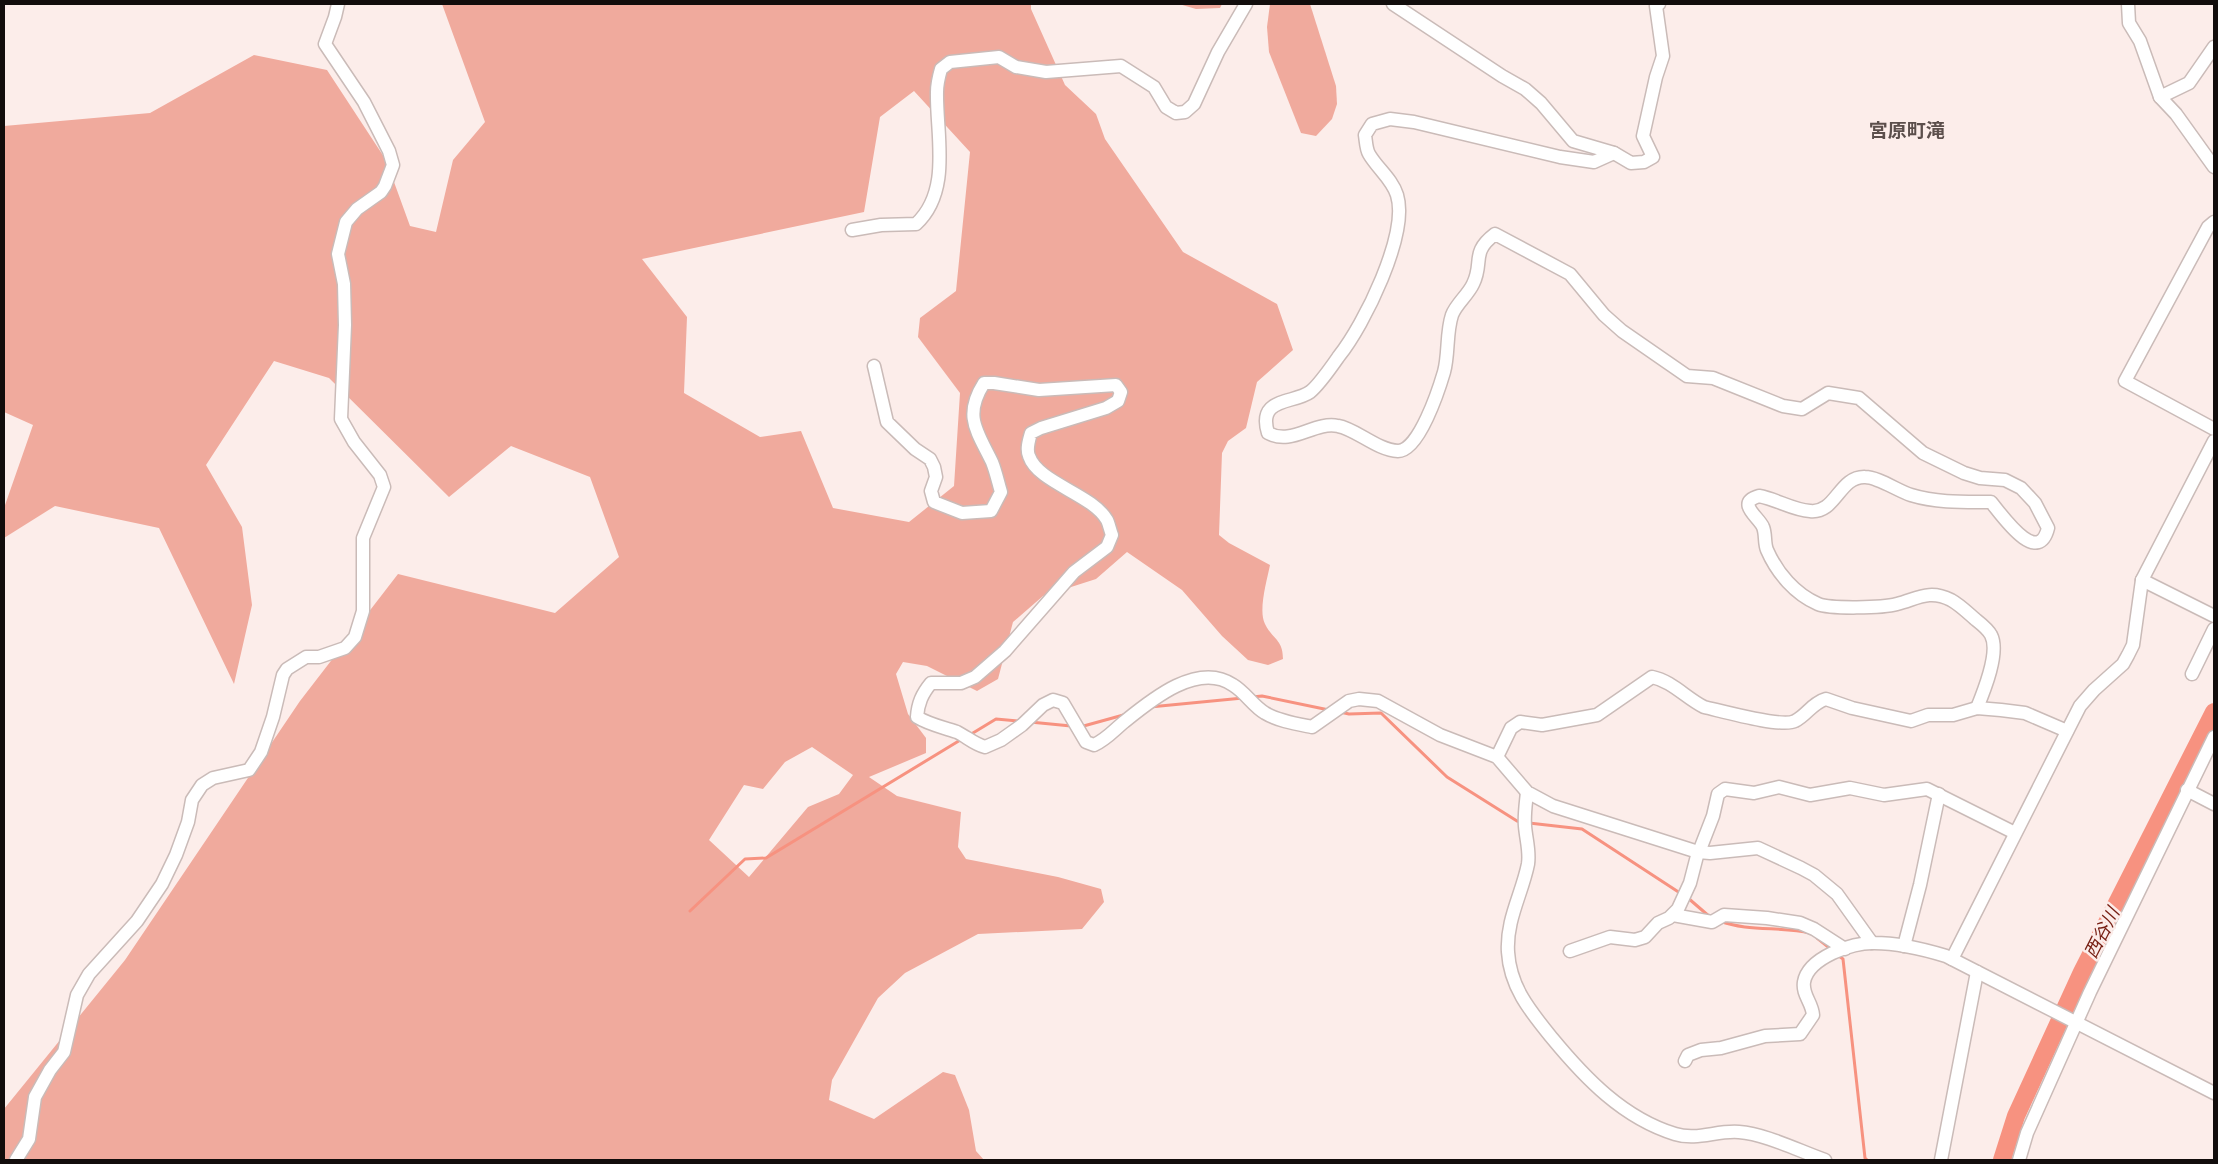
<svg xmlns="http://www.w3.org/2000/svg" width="2218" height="1164" viewBox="0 0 2218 1164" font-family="Arial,'Noto Sans JP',sans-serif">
  <rect width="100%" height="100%" fill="#fcedea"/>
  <g fill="#f0aa9d" fill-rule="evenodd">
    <path d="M442 4H1031V9L1065 85 1096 114 1105 139 1183 252 1277 304 1293 350 1257 382 1246 428 1228 441 1222 453 1219 535 1229 543 1270 565C1267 580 1258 611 1265 624 1273 640 1283 639 1283 659L1268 665 1248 660 1222 636 1182 590 1127 552 1096 579 1043 596 1013 622 998 679 977 691 927 666 903 662 896 674 908 714 926 738V753L869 777 897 796 961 812 958 847 966 859 1058 877 1101 889 1104 902 1082 929 978 934 905 973 878 998 832 1080 829 1100 874 1119 943 1072 955 1075 969 1110 976 1151 984 1160H4V1109L125 960 300 701 398 574 555 613 619 557 590 477 511 446 449 497 329 378 274 361 206 465 242 527 252 605 234 684 159 528 55 506 4 538V508L33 425 4 412V126L150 113 254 55 327 70 386 160 410 226 436 232 453 160 485 122ZM914 91 970 152 956 291 920 318 918 337 960 393 954 486 909 522 833 508 801 431 760 437 684 393 687 317 642 259 864 212 880 117ZM812 747 853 775 839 794 808 807 749 877 709 840 744 785 763 789 785 762Z"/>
    <path d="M1179 4H1222L1220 8 1196 9Z"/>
    <path d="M1270 4H1310L1336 86 1337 104 1332 119 1316 136 1301 133 1269 52 1267 27Z"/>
  </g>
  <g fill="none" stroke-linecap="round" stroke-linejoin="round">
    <g stroke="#f79280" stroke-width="3">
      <path d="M1252 697 1262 696 1329 710"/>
      <path d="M1150 707 1243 698"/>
      <path d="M1340 712 1349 714 1381 713 1447 777 1517 821 1523 822"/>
      <path d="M1030 722 1071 726"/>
      <path d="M1080 727 1127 714"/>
      <path d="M968 736 996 719 1019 721"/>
      <path d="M1529 823 1582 829 1680 893"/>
      <path d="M1688 898 1710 917"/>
      <path d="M690 911 745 859 766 858 962 739"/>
      <path d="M1720 921C1748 932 1781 926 1810 933"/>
      <path d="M1817 938 1832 950"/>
      <path d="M1836 954 1843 959 1865 1158 1867 1160"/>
    </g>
    <path stroke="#f79280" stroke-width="18" d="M2002 1160 2016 1116 2082 972 2214 712"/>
    <g stroke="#cabbb8" stroke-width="15">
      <g id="minor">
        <path d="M1393 4 1502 76 1525 89 1541 103 1573 141 1614 153 1631 163 1644 162 1653 157 1643 136 1656 77 1663 56 1656 6 1659 4"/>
        <path d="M2128 4 2129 23 2140 41 2160 97 2176 114 2214 167"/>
        <path d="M2160 97 2189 83 2214 47"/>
        <path d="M1614 153 1594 162 1560 157 1414 122 1390 119 1372 124 1365 135C1366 141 1366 149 1369 154 1377 168 1392 179 1397 195 1409 234 1364 325 1339 356 1332 366 1319 385 1310 392 1293 404 1257 397 1268 433 1292 446 1314 421 1338 426 1356 429 1377 450 1398 451 1419 451 1439 389 1444 372 1449 354 1446 333 1452 315 1456 304 1468 295 1473 284 1484 262 1470 253 1495 234L1570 274 1604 315 1622 331 1687 376 1713 378 1783 406 1802 409 1828 393 1859 398 1923 453 1964 473 1980 478 2005 480 2021 488 2035 503 2048 528C2038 568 2001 514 1991 502 1964 502 1937 503 1911 495 1898 491 1878 477 1865 477 1839 476 1836 514 1810 511 1793 510 1776 499 1759 496 1735 503 1759 517 1763 527 1766 534 1764 543 1767 550 1777 573 1795 594 1818 604 1830 609 1883 608 1897 604 1917 599 1929 589 1951 600 1960 605 1968 613 1975 619 1980 623 1988 629 1991 635 2000 652 1984 691 1977 708"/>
        <path d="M2214 222 2208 227 2125 381 2214 429"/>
        <path d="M852 230 881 225 916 224C952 191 936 134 937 92 937 84 939 76 941 69L950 62 999 57 1016 67 1046 72 1121 66 1154 87 1166 107 1176 113 1185 112 1194 104 1218 52 1246 4"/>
        <path d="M874 366 887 422 915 449 930 459 934 467 936 477 931 491 934 502 962 513 991 511 1001 492C998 482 996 472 992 462 977 431 963 416 984 383H994L1039 390 1116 385 1121 392 1118 401 1106 408 1041 428 1031 433C1029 440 1026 449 1029 456 1038 483 1092 494 1107 520 1109 524 1110 530 1112 535L1107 547 1074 572 1005 651 975 677 961 683H931C922 694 918 703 917 717 930 725 943 727 957 732 967 737 974 744 985 747L1001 740 1022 725 1043 705 1053 700 1063 703 1086 742 1094 745C1107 739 1114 730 1124 722 1151 700 1198 661 1233 685 1245 692 1253 706 1265 713 1278 721 1297 724 1312 727L1349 701 1359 699 1378 701 1440 735 1497 757 1527 792 1553 806 1698 852 1710 853 1758 848 1801 868 1814 875 1837 894 1872 943"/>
        <path d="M2142 580 2214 616"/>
        <path d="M2192 674 2214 629"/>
        <path d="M1497 757 1511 728 1520 722 1542 725 1597 715 1652 677C1672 681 1686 698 1704 707 1722 711 1782 728 1795 721 1807 715 1812 703 1826 699L1852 708 1911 721 1928 715H1953L1977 708 2001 710 2025 713 2067 731"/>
        <path d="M2187 790 2214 804"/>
        <path d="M1527 792C1526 803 1524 815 1525 826 1526 839 1530 851 1528 864 1522 894 1506 920 1508 952 1510 987 1530 1011 1552 1038 1585 1078 1623 1118 1675 1134 1697 1141 1717 1130 1739 1132 1766 1134 1799 1151 1825 1160"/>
        <path d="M1699 852 1713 816 1718 794 1725 789 1754 793 1779 787 1810 795 1850 788 1884 795 1927 789 2015 833"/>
        <path d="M1673 915 1712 922 1724 915 1767 918 1800 923 1814 929 1845 949"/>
        <path d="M1904 946 1920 885 1939 794"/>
        <path d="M1570 951 1610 937 1635 940 1645 937 1658 923 1669 918 1678 909 1690 883 1698 852"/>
        <path d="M1952 959 2080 706 2094 690 2123 664 2128 655 2133 645 2142 580 2214 441"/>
        <path d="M1685 1061 1688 1055 1701 1050 1721 1048 1765 1036 1800 1034 1813 1015C1812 1002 1802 995 1804 982 1808 958 1852 942 1874 943 1898 943 1923 949 1946 956L2214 1093"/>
        <path d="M16 1160 29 1139 35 1097 50 1070 64 1052 77 995 89 974 137 921 162 884 176 855 188 822 192 800 202 785 213 778 249 770 261 752 273 717 283 675 287 669 306 657H319L345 648 355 637 363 611V538L384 487 380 475 354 442 341 419 345 325 344 284 338 254 346 222 357 209 381 192 385 186 393 165 389 151 364 102 325 44 335 17 338 4"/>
        <path d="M1941 1160 1977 972"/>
        <path d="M2019 1160 2027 1133 2090 992 2214 737"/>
      </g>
    </g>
    <use href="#minor" stroke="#fff" stroke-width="12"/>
  </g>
  <g text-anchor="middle" stroke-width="5" stroke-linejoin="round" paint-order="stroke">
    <g font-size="18" font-style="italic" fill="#761e12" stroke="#fcedea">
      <text transform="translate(2102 933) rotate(-63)" y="6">西谷川</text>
    </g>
    <g font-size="19" font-weight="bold" fill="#5c4f4c" stroke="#fcedea">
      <text x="1907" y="137">宮原町滝</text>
    </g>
  </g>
  <rect width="2218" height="1164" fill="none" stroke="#120d0c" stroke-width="10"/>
</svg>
